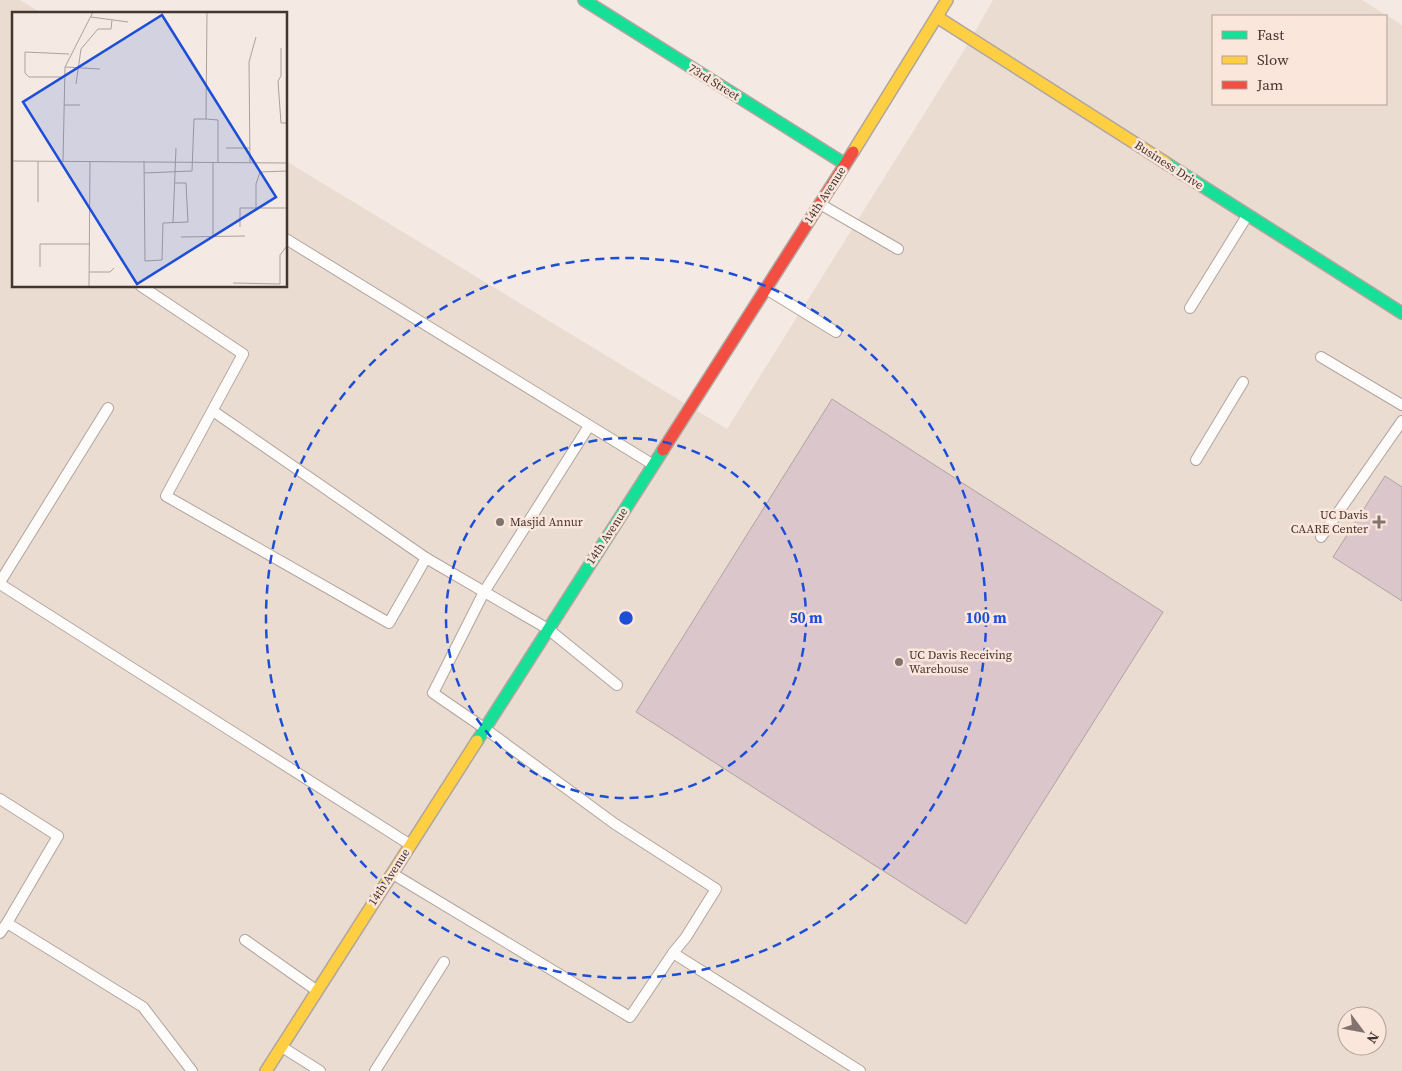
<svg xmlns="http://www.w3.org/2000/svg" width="1402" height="1071" viewBox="0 0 1402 1071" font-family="'Source Serif 4',serif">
  <rect width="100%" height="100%" fill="#f4e9e3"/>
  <path fill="#eadcd0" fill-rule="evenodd" d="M0 0H20L43 14H14V286H286V161L727 429 971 39 993 0H1362L1402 25V1071H0ZM1213 16H1386V104H1213ZM1347 1016H1377V1046H1347Z"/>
  <g fill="#dbc7cb" stroke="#aea3a3">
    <path d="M832 399 1163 612 966 924 636 712Z"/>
    <path d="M1385 476 1402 487V601L1333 557Z"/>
  </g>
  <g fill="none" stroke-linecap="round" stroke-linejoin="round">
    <g stroke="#b0a59f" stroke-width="12">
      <g id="lane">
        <path d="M820 204 898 249"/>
        <path d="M286 239 652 464"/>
        <path d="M141 286 243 354 166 496 389 623 426 558"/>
        <path d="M766 289 836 332"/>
        <path d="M1190 308 1247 216"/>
        <path d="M1321 357 1402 405"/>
        <path d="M213 411 426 558 548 629 617 685"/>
        <path d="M589 426 484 592 433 693 484 728 615 824 716 889 686 937 673 953 860 1071"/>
        <path d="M1196 460 1243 382"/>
        <path d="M1321 537 1402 421"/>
        <path d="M0 582 108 408"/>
        <path d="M0 584 409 844"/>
        <path d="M0 799 58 836 7 923 143 1007 192 1071"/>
        <path d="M393 874 630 1017 673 953"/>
        <path d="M0 933 7 923"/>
        <path d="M245 940 316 990"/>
        <path d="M282 1047 320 1071"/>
        <path d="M375 1071 444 962"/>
      </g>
    </g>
    <g stroke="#b0a59f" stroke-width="14">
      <g id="fast">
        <path d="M584 0 845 164"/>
        <path d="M1166 163 1402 313"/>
        <path d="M477 741 663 450"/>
      </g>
    </g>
    <g stroke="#b0a59f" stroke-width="14">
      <g id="slow">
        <path d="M937 17 1166 163"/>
        <path d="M853 152 947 0"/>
        <path d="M266 1071 477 741"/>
      </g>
    </g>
    <g stroke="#b0a59f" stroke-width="14">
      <path id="jam" d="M663 450 853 152"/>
    </g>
    <use href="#lane" stroke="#fdfcfb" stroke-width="10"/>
    <use href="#fast" stroke="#16e098" stroke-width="11"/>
    <use href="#slow" stroke="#ffcf43" stroke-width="11"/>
    <use href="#jam" stroke="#f24e42" stroke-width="11"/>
  </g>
  <g fill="none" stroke="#1d4ed8" stroke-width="2.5" stroke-dasharray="9 6">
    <circle cx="626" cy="618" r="180"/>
    <circle cx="626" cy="618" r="360"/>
  </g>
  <g fill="#81746e" stroke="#fbe6dc" stroke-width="2">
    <circle cx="500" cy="522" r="5"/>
    <path d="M1376.5 514.5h5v5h5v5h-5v5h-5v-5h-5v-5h5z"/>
    <circle cx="899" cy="662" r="5"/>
  </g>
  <g text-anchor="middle" stroke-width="5" stroke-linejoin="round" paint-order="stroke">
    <g font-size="12" fill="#43352f" stroke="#fbe6dc">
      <text transform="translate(714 82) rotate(32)" y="4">73rd Street</text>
      <text transform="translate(1169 165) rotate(33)" y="4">Business Drive</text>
      <text transform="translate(825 195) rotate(-57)" y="4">14th Avenue</text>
      <text transform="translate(607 536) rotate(-57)" y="4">14th Avenue</text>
      <text transform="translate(389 877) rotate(-57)" y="4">14th Avenue</text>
    </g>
    <g font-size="12" fill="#43352f" stroke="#fbe6dc" text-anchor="start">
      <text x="1368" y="519" text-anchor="end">UC Davis<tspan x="1368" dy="14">CAARE Center</tspan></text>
      <text x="510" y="526">Masjid Annur</text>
      <text x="909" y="659">UC Davis Receiving<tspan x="909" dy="14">Warehouse</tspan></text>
    </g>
  </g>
  <g transform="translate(12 12)">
    <rect width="275" height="275" fill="#f4e9e3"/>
    <path fill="none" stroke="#ada19b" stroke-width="1" d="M79 5 116 10M269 36V64L266 69 269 111H275M53 55 88 57M52 65H17L13 61V40L57 42M64 72 69 37 86 17H99L100 8M52 93H68M194 107 206 108V150M214 136H238M0 149 275 151M26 149V190M51 149 53 55 81 0M132 149 133 249 150 248 151 211 176 210 174 171H163M238 151 237 50 244 25M132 161 180 159 182 107H194L195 0M244 196H275M161 211 164 136M228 215V196H244V172L248 160 275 159M169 225 233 224M201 225V150M28 255V232H78M77 260H98L102 256M221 271 268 272V243L275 234M77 275 78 149"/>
    <path fill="#1d4ed8" fill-opacity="0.15" stroke="#1d4ed8" stroke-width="2.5" d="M150 3 264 185 125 272 11 90Z"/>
    <rect width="275" height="275" fill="none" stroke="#43352f" stroke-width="2.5"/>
  </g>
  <circle cx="626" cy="618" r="8" fill="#1d4ed8" stroke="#fbe6dc" stroke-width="2.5"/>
  <g font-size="15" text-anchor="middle" font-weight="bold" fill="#1d4ed8" stroke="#fbe6dc" stroke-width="5" stroke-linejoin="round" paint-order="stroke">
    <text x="806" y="623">50 m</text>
    <text x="986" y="623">100 m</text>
  </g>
  <rect x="1212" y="15" width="175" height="90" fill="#fbe6dc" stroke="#b19f97"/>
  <rect x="1222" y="31" width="25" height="8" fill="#16e098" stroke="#b19f97"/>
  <text x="1257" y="40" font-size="15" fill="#43352f">Fast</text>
  <rect x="1222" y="56" width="25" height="8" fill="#ffcf43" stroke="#b19f97"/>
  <text x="1257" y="65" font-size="15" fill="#43352f">Slow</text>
  <rect x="1222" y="81" width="25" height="8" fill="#f24e42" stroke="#b19f97"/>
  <text x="1257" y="90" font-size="15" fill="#43352f">Jam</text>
  <g transform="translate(1362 1031) rotate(122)"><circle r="24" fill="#fbe6dc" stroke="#b19f97"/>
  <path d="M0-4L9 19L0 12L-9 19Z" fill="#81746e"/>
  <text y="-8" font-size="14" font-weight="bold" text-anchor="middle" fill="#43352f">N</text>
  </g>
</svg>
